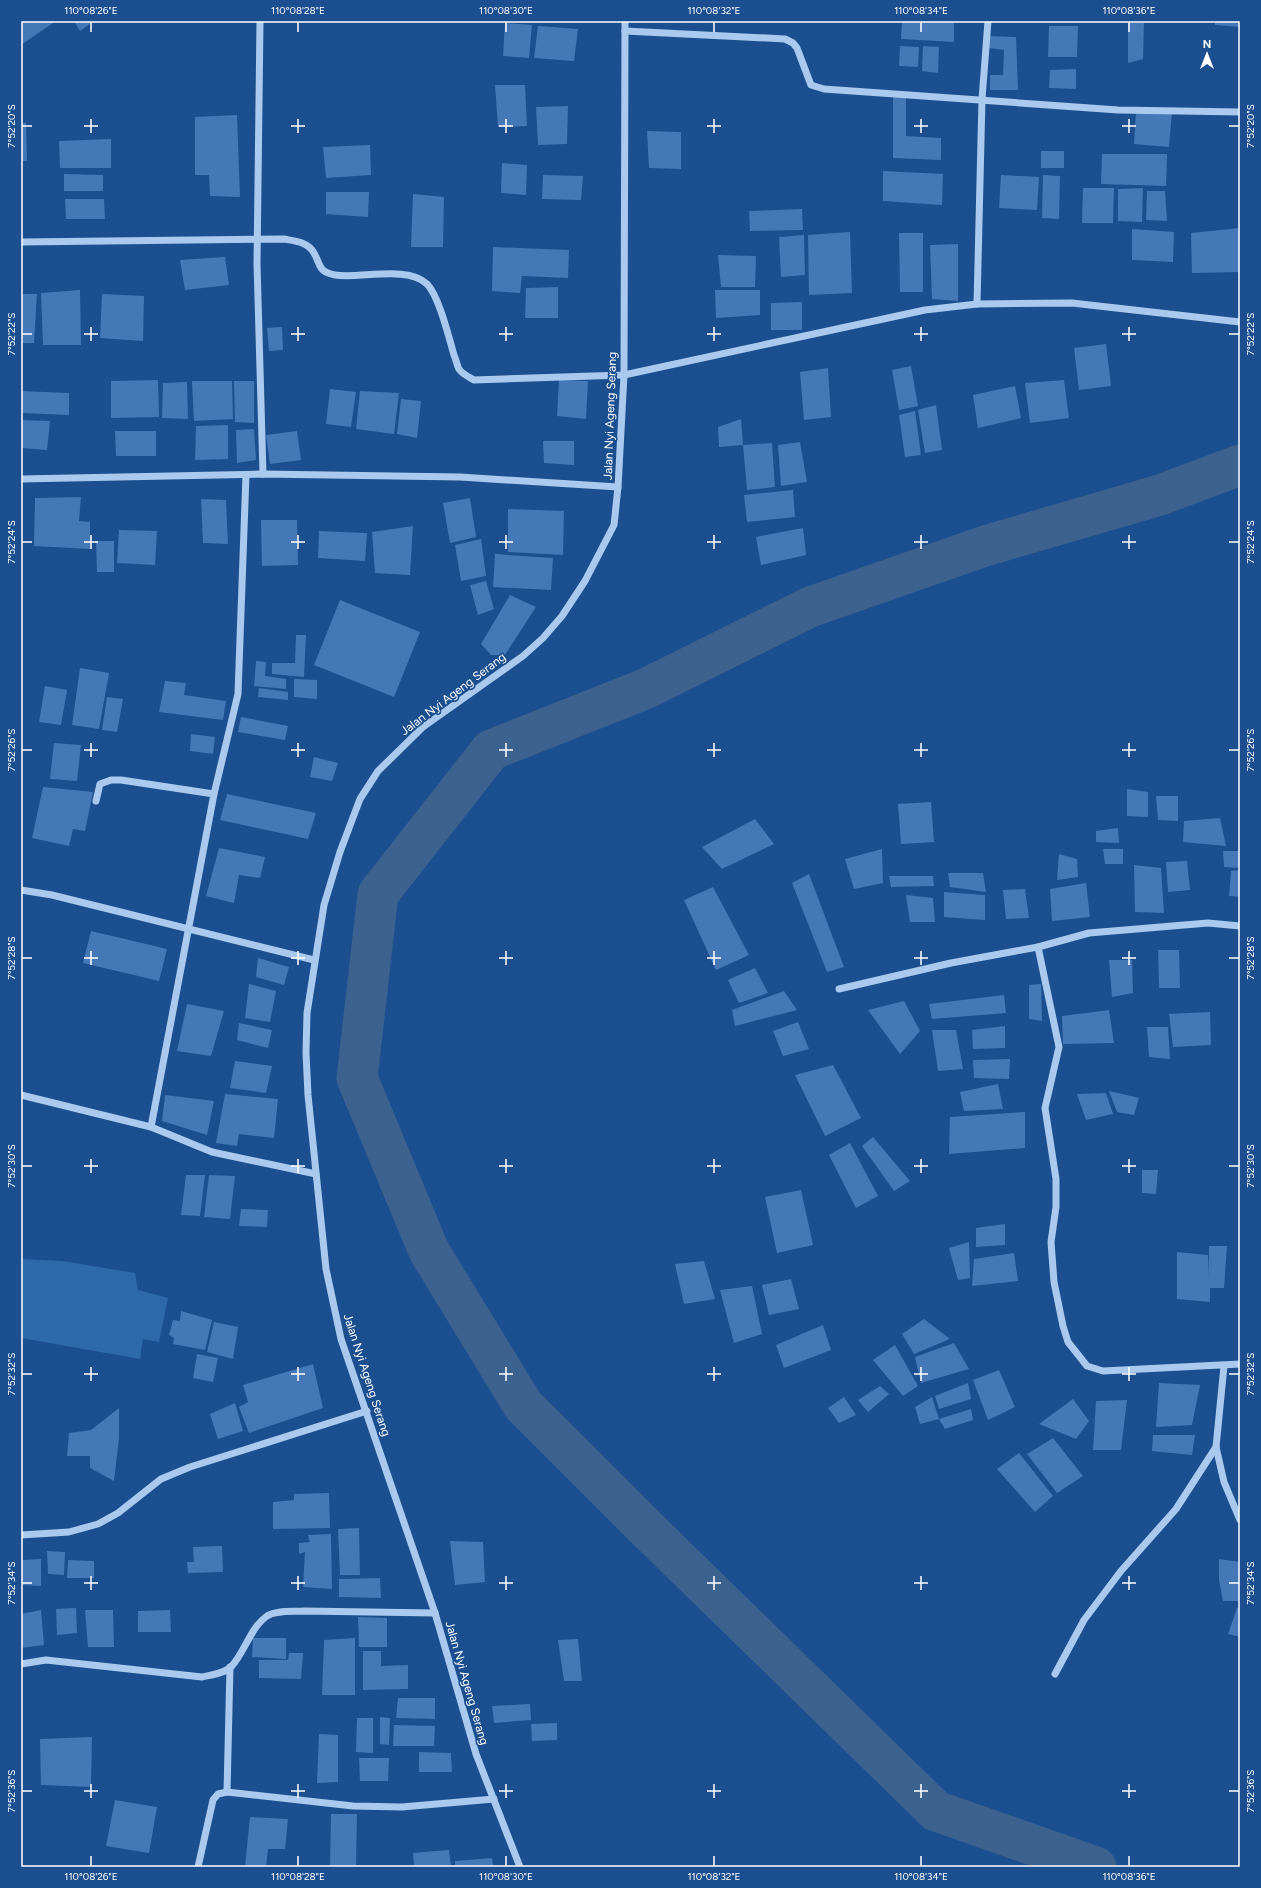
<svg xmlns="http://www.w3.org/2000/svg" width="1261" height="1888" viewBox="0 0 1261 1888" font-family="Figtree,sans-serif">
  <rect width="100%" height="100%" fill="#1b4f8f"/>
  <path fill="#2e69ad" d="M21 1259 63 1261 135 1273 138 1290 168 1298 159 1342 143 1339 140 1359 21 1338Z"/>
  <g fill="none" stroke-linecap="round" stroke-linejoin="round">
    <path stroke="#3c6290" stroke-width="41" d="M1096 1867 936 1811 645 1527 523 1405 429 1251 357 1078 378 894 491 750 645 689 810 607 985 546 1160 495 1240 465"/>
  </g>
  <g fill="#4478b7">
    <path d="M21 21H52L53 23 21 45Z"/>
    <path d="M74 21H94L80 31Z"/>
    <path d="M902 21H954V42L901 39Z"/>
    <path d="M1215 21H1240V27L1215 25Z"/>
    <path d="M505 23 532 25 529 58 503 56Z"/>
    <path d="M1128 23H1144L1143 59 1128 63Z"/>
    <path d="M538 26 578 29 574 61 534 58Z"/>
    <path d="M1049 26H1078L1077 57H1048Z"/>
    <path d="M988 36 1016 37 1018 90H990V75H1003L1004 50 989 48Z"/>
    <path d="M900 46 919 47 918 67 899 66Z"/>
    <path d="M923 46 939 47 938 73 922 71Z"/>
    <path d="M1076 69V89L1049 88 1050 70Z"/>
    <path d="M495 85H525L527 126 498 127Z"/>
    <path d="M893 96H906V136L941 138V160L893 158Z"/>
    <path d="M568 106 567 144 538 145 536 107Z"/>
    <path d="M1136 112 1172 113 1169 147 1134 144Z"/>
    <path d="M237 115 240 197 210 196 209 175H195V117Z"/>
    <path d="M21 123H26L27 161H21Z"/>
    <path d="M647 131 681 132V169L649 168Z"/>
    <path d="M111 139V168H60L59 141Z"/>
    <path d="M370 145 371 175 326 178 323 147Z"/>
    <rect x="1041" y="151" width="23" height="17"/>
    <path d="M1102 154H1167L1166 186 1101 184Z"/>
    <path d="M502 163 527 165 526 195 501 193Z"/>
    <path d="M883 171 943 174 942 205 883 201Z"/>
    <path d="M64 174 103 175V191H64Z"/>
    <path d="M543 175 583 176 581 200 542 199Z"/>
    <path d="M1001 175 1039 177 1037 210 999 208Z"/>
    <path d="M1043 175 1060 176 1059 219 1042 218Z"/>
    <path d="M1083 188H1114L1113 223H1082Z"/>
    <path d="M1143 188 1142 222 1118 221V189Z"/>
    <path d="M1147 191H1165L1167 221 1146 220Z"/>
    <path d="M326 192H369L368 217 326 214Z"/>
    <path d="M413 194 444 197 443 247H411Z"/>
    <path d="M65 199H104L105 219H66Z"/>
    <path d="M802 209 803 230 750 231 749 211Z"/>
    <path d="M1240 228V272L1192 273 1191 233Z"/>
    <path d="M1132 229 1174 232 1173 262 1132 260Z"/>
    <path d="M850 232 852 293 809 295 808 235Z"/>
    <path d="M899 233H923V292H900Z"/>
    <path d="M804 235 805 275 781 277 779 237Z"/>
    <path d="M958 244V301L932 299 930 245Z"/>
    <path d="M493 247 569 250 568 278 522 276 520 293 492 291Z"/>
    <path d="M718 255 756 256 755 287H721Z"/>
    <path d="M225 257 229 285 185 290 180 260Z"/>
    <path d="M558 287V318H525L526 288Z"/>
    <path d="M80 290 81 345H43L41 293Z"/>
    <path d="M715 290H760V315L716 318Z"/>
    <path d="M21 294H37L34 343H21Z"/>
    <path d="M102 294 144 296 143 341 100 338Z"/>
    <path d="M802 302V330H771V303Z"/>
    <path d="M282 327 283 350 269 351 267 328Z"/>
    <path d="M1106 344 1111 386 1079 390 1074 348Z"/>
    <path d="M911 366 918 406 899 410 892 370Z"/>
    <path d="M828 368 831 417 804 420 800 372Z"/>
    <path d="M158 380 159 417 111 418V381Z"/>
    <path d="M559 380 588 381 586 419 557 416Z"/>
    <path d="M1064 380 1069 418 1030 423 1025 383Z"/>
    <path d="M192 381H232L233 419 194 421Z"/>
    <path d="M234 381H254V423L235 422Z"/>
    <path d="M187 382 188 419 162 418 163 383Z"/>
    <path d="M1015 386 1021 418 978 428 973 395Z"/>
    <path d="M330 389 356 392 351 427 326 424Z"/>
    <path d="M21 391 69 393V415L21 413Z"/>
    <path d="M360 391 399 393 394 434 356 429Z"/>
    <path d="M401 399 421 401 417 438 397 434Z"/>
    <path d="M936 405 942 450 925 453 918 410Z"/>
    <path d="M915 411 921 455 905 457 899 415Z"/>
    <path d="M741 419 743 445 719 447 718 427Z"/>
    <path d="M21 420 50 421 47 450 21 448Z"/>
    <path d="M228 425V459L195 460 196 426Z"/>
    <path d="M254 429 256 460 237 463 236 430Z"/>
    <path d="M115 431H156V456H116Z"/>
    <path d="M297 431 301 460 270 464 266 435Z"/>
    <path d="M543 441H574V465L544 463Z"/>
    <path d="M800 442 807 482 781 486 778 445Z"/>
    <path d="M772 443 775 487 747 490 743 445Z"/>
    <path d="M793 490 795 517 747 522 744 495Z"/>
    <path d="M81 497 79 521 90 522V549L34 546 35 498Z"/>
    <path d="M470 498 476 537 450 543 443 503Z"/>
    <path d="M201 499 226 500 228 544 203 543Z"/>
    <path d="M508 509 564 511 563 555 508 552Z"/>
    <path d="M261 520H297L298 565 262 566Z"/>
    <path d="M413 526 410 575 375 573 372 532Z"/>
    <path d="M803 528 806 555 761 565 756 537Z"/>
    <path d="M119 530 157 531 155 565 117 563Z"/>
    <path d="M319 531 367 533 365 561 318 558Z"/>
    <path d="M481 539 486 576 461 581 455 545Z"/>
    <path d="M96 541H114V572H97Z"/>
    <path d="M495 554 553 558 551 590 493 587Z"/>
    <path d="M486 581 494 609 478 615 470 585Z"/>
    <path d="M510 595 536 607 505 655H491L481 644Z"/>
    <path d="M340 600 420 632 394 697 314 665Z"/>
    <path d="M296 635H306L304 677 272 674V663H295Z"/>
    <path d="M256 661 266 662 265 676 286 679V689L254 686Z"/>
    <path d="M80 668 109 673 99 729 72 725Z"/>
    <path d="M294 679 317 680V699L294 697Z"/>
    <path d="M165 681 186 683 184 695 226 701 223 720 159 712Z"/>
    <path d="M45 686 67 690 61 725 39 722Z"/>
    <path d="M259 688 288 692V700L258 697Z"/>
    <path d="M107 697 123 699 117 732 102 730Z"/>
    <path d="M241 717 288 726 285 740 238 732Z"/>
    <path d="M191 734 215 737 213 754 190 751Z"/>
    <path d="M54 743 81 745 77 781 50 779Z"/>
    <path d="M314 757 338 763 332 781 310 777Z"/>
    <path d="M43 787 93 792 85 831 73 829 69 846 32 838Z"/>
    <path d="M1127 789 1148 792V817L1127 816Z"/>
    <path d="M227 794 316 813 308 839 220 820Z"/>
    <path d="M1156 796H1178V821L1158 820Z"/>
    <path d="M931 802 934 842 901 844 898 804Z"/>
    <path d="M1220 818 1226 846 1183 842 1184 821Z"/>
    <path d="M755 819 774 844 722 869 702 847Z"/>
    <path d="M1118 828 1119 843 1096 842V831Z"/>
    <path d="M219 848 265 857 260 878 239 875 234 903 206 896Z"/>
    <path d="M882 849 883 883 854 889 845 859Z"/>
    <path d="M1103 849H1123V864H1105Z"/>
    <path d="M1223 851H1240V868L1224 867Z"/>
    <path d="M1059 854 1077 859 1078 877 1057 880Z"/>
    <path d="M1187 861 1190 890 1168 892 1166 862Z"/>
    <path d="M1134 865 1161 868 1164 913 1135 912Z"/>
    <path d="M1240 870V897L1229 896 1231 871Z"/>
    <path d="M948 873H983L986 892 950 887Z"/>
    <path d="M809 874 844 967 827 972 792 883Z"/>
    <path d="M889 876H933L934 886 891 887Z"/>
    <path d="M1086 883 1090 917 1052 921 1050 889Z"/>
    <path d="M713 887 749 955 716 970 684 900Z"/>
    <path d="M1025 889 1029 918 1006 919 1003 890Z"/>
    <path d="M944 892 985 895V920L944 917Z"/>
    <path d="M906 895 933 898 935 922H910Z"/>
    <path d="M91 931 167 949 159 981 83 963Z"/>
    <path d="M1158 950H1179L1180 988H1159Z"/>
    <path d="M258 958 289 967 284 985 256 977Z"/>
    <path d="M1109 960H1132L1133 993 1112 997Z"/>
    <path d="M755 968 768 993 739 1003 728 980Z"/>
    <path d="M249 984 276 991 270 1022 245 1018Z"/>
    <path d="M1041 984 1042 1021 1029 1019V985Z"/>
    <path d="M784 991 797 1010 735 1026 732 1010Z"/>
    <path d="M1004 995 1006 1013 932 1019 929 1004Z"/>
    <path d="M904 1001 920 1031 900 1054 868 1010Z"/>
    <path d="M187 1004 224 1011 211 1056 177 1051Z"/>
    <path d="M1109 1010 1114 1043 1063 1044 1062 1016Z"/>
    <path d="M1210 1012 1211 1045 1173 1047 1169 1014Z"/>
    <path d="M798 1022 809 1049 783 1056 773 1031Z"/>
    <path d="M239 1023 272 1030 268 1048 237 1040Z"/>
    <path d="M1005 1026V1048L973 1049 972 1030Z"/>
    <path d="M1147 1027H1168L1170 1059 1149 1057Z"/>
    <path d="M932 1030H956L963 1069 938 1071Z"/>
    <path d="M1010 1059 1009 1079 974 1078 973 1060Z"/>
    <path d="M235 1061 272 1066 266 1093 230 1088Z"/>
    <path d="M833 1065 861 1118 825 1136 795 1075Z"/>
    <path d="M998 1084 1003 1109 964 1111 960 1092Z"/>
    <path d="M1109 1091 1139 1098 1134 1115 1117 1112Z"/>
    <path d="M1106 1093 1113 1114 1086 1120 1077 1094Z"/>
    <path d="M225 1094 278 1099 274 1138 239 1134 237 1146 216 1143Z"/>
    <path d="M165 1095 214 1101 207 1135 162 1121Z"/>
    <path d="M1025 1112V1148L949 1154 950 1117Z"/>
    <path d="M873 1137 910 1181 894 1191 862 1146Z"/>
    <path d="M850 1143 878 1196 856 1208 829 1155Z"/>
    <path d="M1142 1170H1158L1156 1194 1142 1193Z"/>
    <path d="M186 1175H205L200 1216 181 1215Z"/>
    <path d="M209 1175 235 1176 230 1219 204 1217Z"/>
    <path d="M801 1190 813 1245 777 1253 765 1197Z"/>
    <path d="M241 1209 268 1210 267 1227 239 1226Z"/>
    <path d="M1005 1224V1245L976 1247V1228Z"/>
    <path d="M969 1242 970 1278 958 1280 949 1248Z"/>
    <path d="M1209 1246H1227L1224 1288H1210V1302L1177 1299V1252L1208 1255 1209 1276Z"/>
    <path d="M1014 1253 1018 1281 972 1286 974 1259Z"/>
    <path d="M704 1261 715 1299 684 1304 675 1264Z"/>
    <path d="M791 1279 799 1309 769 1315 762 1285Z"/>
    <path d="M752 1286 762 1334 734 1343 720 1290Z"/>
    <path d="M181 1311 212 1320 205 1350 173 1344 174 1338 169 1335 173 1320 180 1321Z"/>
    <path d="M924 1319 950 1339 914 1354 902 1334Z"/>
    <path d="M214 1322 238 1327 233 1359 207 1352Z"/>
    <path d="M823 1325 831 1350 784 1368 776 1345Z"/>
    <path d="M954 1343 969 1369 921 1383 915 1357Z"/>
    <path d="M895 1345 918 1386 903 1396 873 1360Z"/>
    <path d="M197 1354 218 1358 213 1382 193 1378Z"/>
    <path d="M313 1364 323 1408 249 1433 239 1407 248 1402 243 1385Z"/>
    <path d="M999 1370 1015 1407 988 1420 973 1380Z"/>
    <path d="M968 1383 971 1399 939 1409 935 1396Z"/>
    <path d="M1159 1383 1200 1385 1192 1425 1156 1427Z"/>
    <path d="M880 1386 889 1394 868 1412 858 1400Z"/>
    <path d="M844 1397 856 1415 839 1423 828 1408Z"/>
    <path d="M932 1397 939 1419 920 1424 915 1407Z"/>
    <path d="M1073 1399 1089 1421 1076 1439 1039 1424Z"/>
    <path d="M1127 1400 1121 1450H1093L1096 1401Z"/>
    <path d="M235 1403 243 1431 218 1439 210 1414Z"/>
    <path d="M119 1408V1438L114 1481 90 1468V1456H67L69 1433 91 1430Z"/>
    <path d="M971 1409 973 1420 945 1429 939 1419Z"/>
    <path d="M1153 1435H1195L1192 1455 1152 1451Z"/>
    <path d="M1053 1438 1083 1476 1057 1493 1027 1454Z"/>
    <path d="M1019 1453 1053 1496 1035 1512 997 1469Z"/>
    <path d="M329 1493 330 1528 273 1529V1502L294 1500V1494Z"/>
    <path d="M359 1528 360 1575H340L338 1529Z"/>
    <path d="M331 1534 332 1589 303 1587 305 1552 299 1554V1543L310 1542 308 1535Z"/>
    <path d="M450 1541 483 1542 485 1582 455 1585Z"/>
    <path d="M222 1546 223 1572 188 1573 187 1562H194L193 1547Z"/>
    <path d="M47 1551 65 1552 64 1575 48 1574Z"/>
    <path d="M41 1559V1586L21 1585V1560Z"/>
    <path d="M1219 1559 1240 1562V1601H1223L1219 1580Z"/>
    <path d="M68 1560 94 1561V1578H67Z"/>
    <path d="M380 1578 381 1598 339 1597V1579Z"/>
    <path d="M76 1608 77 1633 57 1635 56 1609Z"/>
    <path d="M1237 1608H1240V1637L1228 1634Z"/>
    <path d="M41 1610 44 1645 21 1648V1614Z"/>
    <path d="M85 1610H113L114 1647H88Z"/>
    <path d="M170 1610 171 1632H138V1611Z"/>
    <path d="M358 1617 387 1618V1647H359Z"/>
    <path d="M253 1638H286V1659L252 1657Z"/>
    <path d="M355 1638V1695H322L324 1640Z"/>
    <path d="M578 1639 582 1681H564L558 1640Z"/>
    <path d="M363 1651H381V1666L408 1665V1689L363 1690Z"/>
    <path d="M289 1653H303L301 1679 259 1678V1660H288Z"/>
    <path d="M398 1698H435V1719L396 1718Z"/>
    <path d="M530 1704 531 1720 494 1723 492 1706Z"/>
    <path d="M380 1717 390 1718 389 1745 380 1744Z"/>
    <path d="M357 1718H373V1753L356 1752Z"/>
    <path d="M557 1723V1740L532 1741 531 1724Z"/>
    <path d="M394 1725 435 1726 434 1746H393Z"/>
    <path d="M319 1734 338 1735V1782L317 1783Z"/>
    <path d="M92 1737 91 1787 41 1785 40 1739Z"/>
    <path d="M419 1752 451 1753 452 1772H419Z"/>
    <path d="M359 1758H389L388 1781H360Z"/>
    <path d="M115 1800 157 1807 149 1853 106 1846Z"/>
    <path d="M331 1814H357L356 1867H330Z"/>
    <path d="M250 1817 288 1819 285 1849H268L266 1867H245Z"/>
    <path d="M449 1850 451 1867H414L413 1853Z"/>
    <path d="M492 1858 493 1867H455V1861Z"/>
  </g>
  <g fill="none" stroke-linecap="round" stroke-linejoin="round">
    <g stroke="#a9c9ee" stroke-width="7">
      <path d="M260 21 257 264 263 474"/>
      <path d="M625 31 785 39 793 43 797 48 811 85 824 89 1118 110 1240 112"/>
      <path d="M21 242 284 239C295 241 308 242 314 253 321 265 318 272 335 275 360 279 408 265 427 284 439 296 449 338 454 355 456 359 457 366 459 369 462 374 469 377 474 380L624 375 925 310 977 304 1072 303 1240 322"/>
      <path d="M977 304 982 99 988 21"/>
      <path d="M246 475 238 694 214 794 151 1127 212 1152 316 1174"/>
      <path d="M21 479 263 474 460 477 618 487"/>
      <path d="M96 801 100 784 111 780H121L214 794"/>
      <path d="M21 890 52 895 314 960"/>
      <path d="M1038 947 1059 1047 1045 1108 1056 1179V1207L1051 1242 1054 1282 1063 1326 1068 1342 1087 1366 1103 1371 1240 1364"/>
      <path d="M839 989 951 963 1038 947 1089 933 1208 923 1240 926"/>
      <path d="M21 1095 151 1127"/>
      <path d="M1224 1366 1216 1447 1224 1482 1240 1520"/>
      <path d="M21 1535 69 1532 98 1524 118 1513 161 1479 190 1467 367 1411"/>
      <path d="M21 1664 46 1660 202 1677C211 1675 223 1674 231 1667 245 1652 250 1628 267 1616 276 1610 293 1612 304 1611L435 1613"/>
      <path d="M1055 1674 1084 1620 1121 1571 1176 1509 1216 1447"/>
      <path d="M227 1792 230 1667"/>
      <path d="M198 1867 213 1800 218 1794 227 1792 353 1806 402 1807 494 1799"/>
      <path d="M520 1867 476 1754 435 1613 341 1339 326 1269 308 1095 306 1053 307 1013 324 905 340 852 360 799 378 771 423 727 523 656 543 638 562 616 585 581 614 525 618 487 624 375 625 21"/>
    </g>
  </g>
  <path fill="none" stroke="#fff" stroke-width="1.5" d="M91 22V32M298 22V32M506 22V32M714 22V32M921 22V32M1129 22V32M91 119V133M298 119V133M506 119V133M714 119V133M921 119V133M1129 119V133M22 126H32M84 126H98M291 126H305M499 126H513M707 126H721M914 126H928M1122 126H1136M1229 126H1239M91 327V341M298 327V341M506 327V341M714 327V341M921 327V341M1129 327V341M22 334H32M84 334H98M291 334H305M499 334H513M707 334H721M914 334H928M1122 334H1136M1229 334H1239M91 535V549M298 535V549M506 535V549M714 535V549M921 535V549M1129 535V549M22 542H32M84 542H98M291 542H305M499 542H513M707 542H721M914 542H928M1122 542H1136M1229 542H1239M91 743V757M298 743V757M506 743V757M714 743V757M921 743V757M1129 743V757M22 750H32M84 750H98M291 750H305M499 750H513M707 750H721M914 750H928M1122 750H1136M1229 750H1239M91 951V965M298 951V965M506 951V965M714 951V965M921 951V965M1129 951V965M22 958H32M84 958H98M291 958H305M499 958H513M707 958H721M914 958H928M1122 958H1136M1229 958H1239M91 1159V1173M298 1159V1173M506 1159V1173M714 1159V1173M921 1159V1173M1129 1159V1173M22 1166H32M84 1166H98M291 1166H305M499 1166H513M707 1166H721M914 1166H928M1122 1166H1136M1229 1166H1239M91 1367V1381M298 1367V1381M506 1367V1381M714 1367V1381M921 1367V1381M1129 1367V1381M22 1374H32M84 1374H98M291 1374H305M499 1374H513M707 1374H721M914 1374H928M1122 1374H1136M1229 1374H1239M91 1576V1590M298 1576V1590M506 1576V1590M714 1576V1590M921 1576V1590M1129 1576V1590M22 1583H32M84 1583H98M291 1583H305M499 1583H513M707 1583H721M914 1583H928M1122 1583H1136M1229 1583H1239M91 1784V1798M298 1784V1798M506 1784V1798M714 1784V1798M921 1784V1798M1129 1784V1798M22 1791H32M84 1791H98M291 1791H305M499 1791H513M707 1791H721M914 1791H928M1122 1791H1136M1229 1791H1239M91 1856V1866M298 1856V1866M506 1856V1866M714 1856V1866M921 1856V1866M1129 1856V1866"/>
  <g text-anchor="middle" stroke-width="3.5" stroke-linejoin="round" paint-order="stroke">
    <g font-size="12" fill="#fff" stroke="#1b4f8f">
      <text transform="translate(610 416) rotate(-88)" y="4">Jalan Nyi Ageng Serang</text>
      <text transform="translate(453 694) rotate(-37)" y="4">Jalan Nyi Ageng Serang</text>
      <text transform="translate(367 1375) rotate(72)" y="4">Jalan Nyi Ageng Serang</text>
      <text transform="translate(467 1683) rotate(74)" y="4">Jalan Nyi Ageng Serang</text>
    </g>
  </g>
  <rect width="1261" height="1888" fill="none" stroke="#1b4f8f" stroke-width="44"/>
  <g transform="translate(1207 54)" stroke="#1b4f8f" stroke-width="3" paint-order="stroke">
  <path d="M0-3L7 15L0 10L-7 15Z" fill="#ffffff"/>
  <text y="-6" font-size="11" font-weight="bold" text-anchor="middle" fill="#ffffff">N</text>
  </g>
  <rect x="22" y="22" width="1217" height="1844" fill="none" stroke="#fff" stroke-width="1.5"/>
  <g font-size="10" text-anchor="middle" fill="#fff">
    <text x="91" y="14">110°08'26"E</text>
    <text x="298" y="14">110°08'28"E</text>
    <text x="506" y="14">110°08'30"E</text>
    <text x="714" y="14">110°08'32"E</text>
    <text x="921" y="14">110°08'34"E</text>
    <text x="1129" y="14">110°08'36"E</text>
    <text transform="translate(11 126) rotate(-90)" y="4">7°52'20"S</text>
    <text transform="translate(1250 126) rotate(-90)" y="4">7°52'20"S</text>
    <text transform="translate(11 334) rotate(-90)" y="4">7°52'22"S</text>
    <text transform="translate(1250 334) rotate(-90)" y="4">7°52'22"S</text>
    <text transform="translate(11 542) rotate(-90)" y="4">7°52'24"S</text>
    <text transform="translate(1250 542) rotate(-90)" y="4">7°52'24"S</text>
    <text transform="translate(11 750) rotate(-90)" y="4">7°52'26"S</text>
    <text transform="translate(1250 750) rotate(-90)" y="4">7°52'26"S</text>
    <text transform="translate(11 958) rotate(-90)" y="4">7°52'28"S</text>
    <text transform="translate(1250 958) rotate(-90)" y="4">7°52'28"S</text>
    <text transform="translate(11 1166) rotate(-90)" y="4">7°52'30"S</text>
    <text transform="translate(1250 1166) rotate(-90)" y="4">7°52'30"S</text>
    <text transform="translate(11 1374) rotate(-90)" y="4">7°52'32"S</text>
    <text transform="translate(1250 1374) rotate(-90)" y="4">7°52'32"S</text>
    <text transform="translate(11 1583) rotate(-90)" y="4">7°52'34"S</text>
    <text transform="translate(1250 1583) rotate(-90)" y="4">7°52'34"S</text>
    <text transform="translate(11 1791) rotate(-90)" y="4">7°52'36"S</text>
    <text transform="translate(1250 1791) rotate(-90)" y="4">7°52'36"S</text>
    <text x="91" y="1880">110°08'26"E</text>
    <text x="298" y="1880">110°08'28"E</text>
    <text x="506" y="1880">110°08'30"E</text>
    <text x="714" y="1880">110°08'32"E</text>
    <text x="921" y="1880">110°08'34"E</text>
    <text x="1129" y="1880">110°08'36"E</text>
  </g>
</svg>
